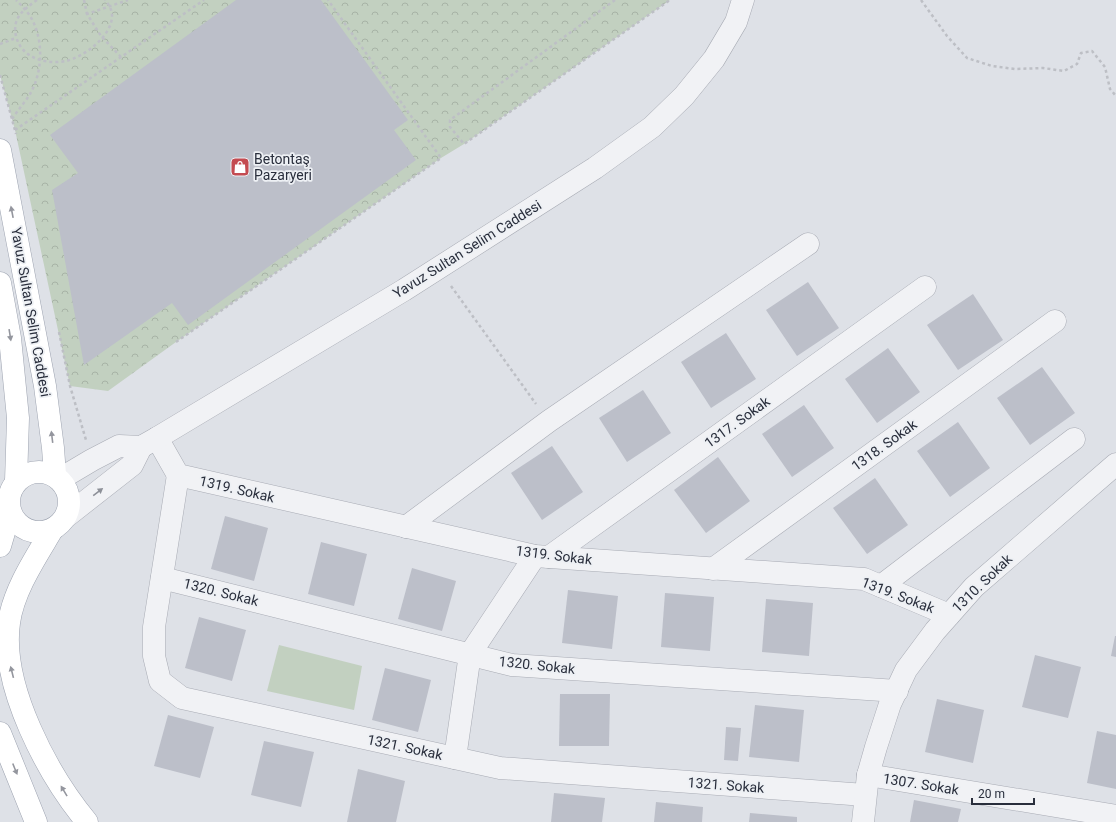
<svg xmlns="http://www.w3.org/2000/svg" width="1116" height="822" viewBox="0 0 1116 822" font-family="Roboto,sans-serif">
  <defs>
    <pattern id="park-crowns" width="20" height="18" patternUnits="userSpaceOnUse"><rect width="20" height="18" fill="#c2d0c0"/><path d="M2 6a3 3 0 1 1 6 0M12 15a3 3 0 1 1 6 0" fill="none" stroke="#a7b3a6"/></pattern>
  </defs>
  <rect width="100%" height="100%" fill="#dee1e7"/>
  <path fill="url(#park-crowns)" d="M0 0H670L464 144 441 158 176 342 108 391 70 386 15 130 0 75Z"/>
  <path fill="#c2d0c0" d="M279 645 362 666 354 710 267 691Z"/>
  <g fill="#bcbfc9">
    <path d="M236 0H321L408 120 394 130 416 160 188 325 172 303 84 365 52 190 78 173 50 135Z"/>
    <path d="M808 282 839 328 797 356 766 310Z"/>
    <path d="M973 294 1003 340 958 370 927 325Z"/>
    <path d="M726 333 756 379 711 408 681 362Z"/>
    <path d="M888 348 920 392 877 423 845 379Z"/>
    <path d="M1042 367 1075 413 1030 445 997 398Z"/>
    <path d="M643 390 671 433 627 462 599 418Z"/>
    <path d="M804 405 834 448 792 477 762 434Z"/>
    <path d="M958 422 990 468 950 497 917 451Z"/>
    <path d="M552 446 583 492 542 520 511 473Z"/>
    <path d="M718 457 750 501 706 533 674 490Z"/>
    <path d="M875 478 908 525 867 554 833 508Z"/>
    <path d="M225 516 268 528 254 581 211 569Z"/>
    <path d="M321 542 367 554 354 606 308 594Z"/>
    <path d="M412 568 456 581 442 631 398 619Z"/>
    <path d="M568 590 618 596 612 649 562 643Z"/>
    <path d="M665 593 714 597 710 651 661 647Z"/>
    <path d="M766 599 813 603 809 656 762 652Z"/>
    <path d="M199 617 246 630 232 681 185 668Z"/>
    <path d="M1115 636H1116V657L1111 656Z"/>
    <path d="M1035 655 1081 667 1068 718 1022 707Z"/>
    <path d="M385 668 431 680 418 732 372 720Z"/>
    <path d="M560 694H610L609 746H559Z"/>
    <path d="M937 699 984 710 973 763 925 752Z"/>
    <path d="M755 705 804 710 799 762 749 757Z"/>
    <path d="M168 715 214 727 200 778 154 766Z"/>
    <path d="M726 727 741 728 738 761 724 760Z"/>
    <path d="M1097 731 1116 735V789L1087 783Z"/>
    <path d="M264 741 314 752 301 807 251 795Z"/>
    <path d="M358 769 405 781 396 822H347Z"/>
    <path d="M554 793 605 798 602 822H551Z"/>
    <path d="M914 800 961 809 958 822H910Z"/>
    <path d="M656 802 703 807 702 822H654Z"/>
    <path d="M750 813 797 817V822H749Z"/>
  </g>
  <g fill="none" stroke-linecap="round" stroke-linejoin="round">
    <g stroke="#a8abb4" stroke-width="23">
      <g id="minor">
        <path d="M157 438 178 475 535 556 864 579 949 615"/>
        <path d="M178 475 154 627V656L160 681 182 698 500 768 865 795"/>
        <path d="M60 479 92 460 119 446 141 447 157 438 404 290 595 168 652 127 684 96 714 59 736 22 743 0"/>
        <path d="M67 516 132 465 141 447"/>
        <path d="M406 527 549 421 808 244"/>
        <path d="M549 557 925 287"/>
        <path d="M713 569 1055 321"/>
        <path d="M162 578 512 665 897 691"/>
        <path d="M881 586 1074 439"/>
        <path d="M455 758 470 654 535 556"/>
        <path d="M868 775 1116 816"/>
        <path d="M863 822 868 775 876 747 890 704 906 670 935 631 974 587 1116 464"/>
      </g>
    </g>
    <g stroke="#9ea4b1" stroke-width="23">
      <g id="major">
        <path d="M0 150 45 386 53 448 55 475"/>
        <path d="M0 283 10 338 18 418 16 481"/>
        <circle cx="39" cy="502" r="30"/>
        <path d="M52 530C36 557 13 591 9 623 0 686 48 775 87 822"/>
        <path d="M0 546 10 512"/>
        <path d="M0 733 36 822"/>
      </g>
    </g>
    <g stroke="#bdbfc5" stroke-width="2.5" stroke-dasharray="3 3" stroke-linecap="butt">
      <path d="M37 0C23 10 12 18 16 36 21 58 46 65 66 61 84 57 112 36 112 16 112 9 109 5 105 0"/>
      <path d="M84 0 87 14"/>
      <path d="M615 0 450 120V127L464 144 670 0"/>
      <path d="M921 0 947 36 967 58 992 66 1015 69 1043 68 1064 71 1077 64 1081 53 1092 51 1105 67 1110 89 1116 96"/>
      <path d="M0 44 16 38"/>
      <path d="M121 57 101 36 87 14 128 0"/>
      <path d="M0 75 16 134"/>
      <path d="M12 119C18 110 25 102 30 94 43 72 44 38 30 16 27 11 21 5 16 0"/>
      <path d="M15 130 204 0"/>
      <path d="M451 286 536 404"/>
      <path d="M59 332 70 386 86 440"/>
      <path d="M176 342 441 158 328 0"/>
    </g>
    <use href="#minor" stroke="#f1f2f5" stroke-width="22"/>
    <use href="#major" stroke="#fff" stroke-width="22"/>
  </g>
  <defs><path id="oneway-solid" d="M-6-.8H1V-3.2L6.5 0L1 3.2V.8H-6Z"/></defs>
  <g fill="#94969e">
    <use href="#oneway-solid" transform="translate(12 212) rotate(-101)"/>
    <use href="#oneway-solid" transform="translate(10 335) rotate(81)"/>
    <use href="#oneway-solid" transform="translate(52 437) rotate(-97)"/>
    <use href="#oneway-solid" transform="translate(12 672) rotate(-104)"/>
    <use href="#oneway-solid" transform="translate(15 769) rotate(68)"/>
    <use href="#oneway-solid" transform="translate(64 791) rotate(-121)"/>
  </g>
  <use fill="#8d9098" href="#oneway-solid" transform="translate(98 492) rotate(-37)"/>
  <defs>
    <g id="shop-square" transform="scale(1)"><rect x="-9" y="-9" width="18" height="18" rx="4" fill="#c44b51" stroke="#edf0f4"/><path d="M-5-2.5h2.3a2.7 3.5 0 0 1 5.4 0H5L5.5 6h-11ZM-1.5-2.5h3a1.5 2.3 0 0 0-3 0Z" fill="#fff"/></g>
  </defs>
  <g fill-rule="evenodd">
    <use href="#shop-square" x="240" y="167"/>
  </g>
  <g text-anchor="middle" stroke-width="3.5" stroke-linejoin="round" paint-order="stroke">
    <g font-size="14" fill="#292e3c" stroke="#edf0f4" text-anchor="start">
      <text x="254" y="164">Betontaş<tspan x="254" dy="16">Pazaryeri</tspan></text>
    </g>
    <g font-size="14" fill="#292e3c" stroke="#edf0f4">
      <text transform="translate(467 249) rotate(-32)" y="5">Yavuz Sultan Selim Caddesi</text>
      <text transform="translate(31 312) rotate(80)" y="5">Yavuz Sultan Selim Caddesi</text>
      <text transform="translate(737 422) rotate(-36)" y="5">1317. Sokak</text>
      <text transform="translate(884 445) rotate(-36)" y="5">1318. Sokak</text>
      <text transform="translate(237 489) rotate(13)" y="5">1319. Sokak</text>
      <text transform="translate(554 555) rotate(7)" y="5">1319. Sokak</text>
      <text transform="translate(982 583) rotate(-44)" y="5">1310. Sokak</text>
      <text transform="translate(221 592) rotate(14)" y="5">1320. Sokak</text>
      <text transform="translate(898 595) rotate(21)" y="5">1319. Sokak</text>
      <text transform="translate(537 665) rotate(6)" y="5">1320. Sokak</text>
      <text transform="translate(405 747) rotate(12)" y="5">1321. Sokak</text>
      <text transform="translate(921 784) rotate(9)" y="5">1307. Sokak</text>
      <text transform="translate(726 785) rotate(4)" y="5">1321. Sokak</text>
    </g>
  </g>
  <path d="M972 798v6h62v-6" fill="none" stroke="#292e3c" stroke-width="2"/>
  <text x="978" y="798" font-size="12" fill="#292e3c" stroke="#edf0f4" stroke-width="3" paint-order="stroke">20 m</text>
</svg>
